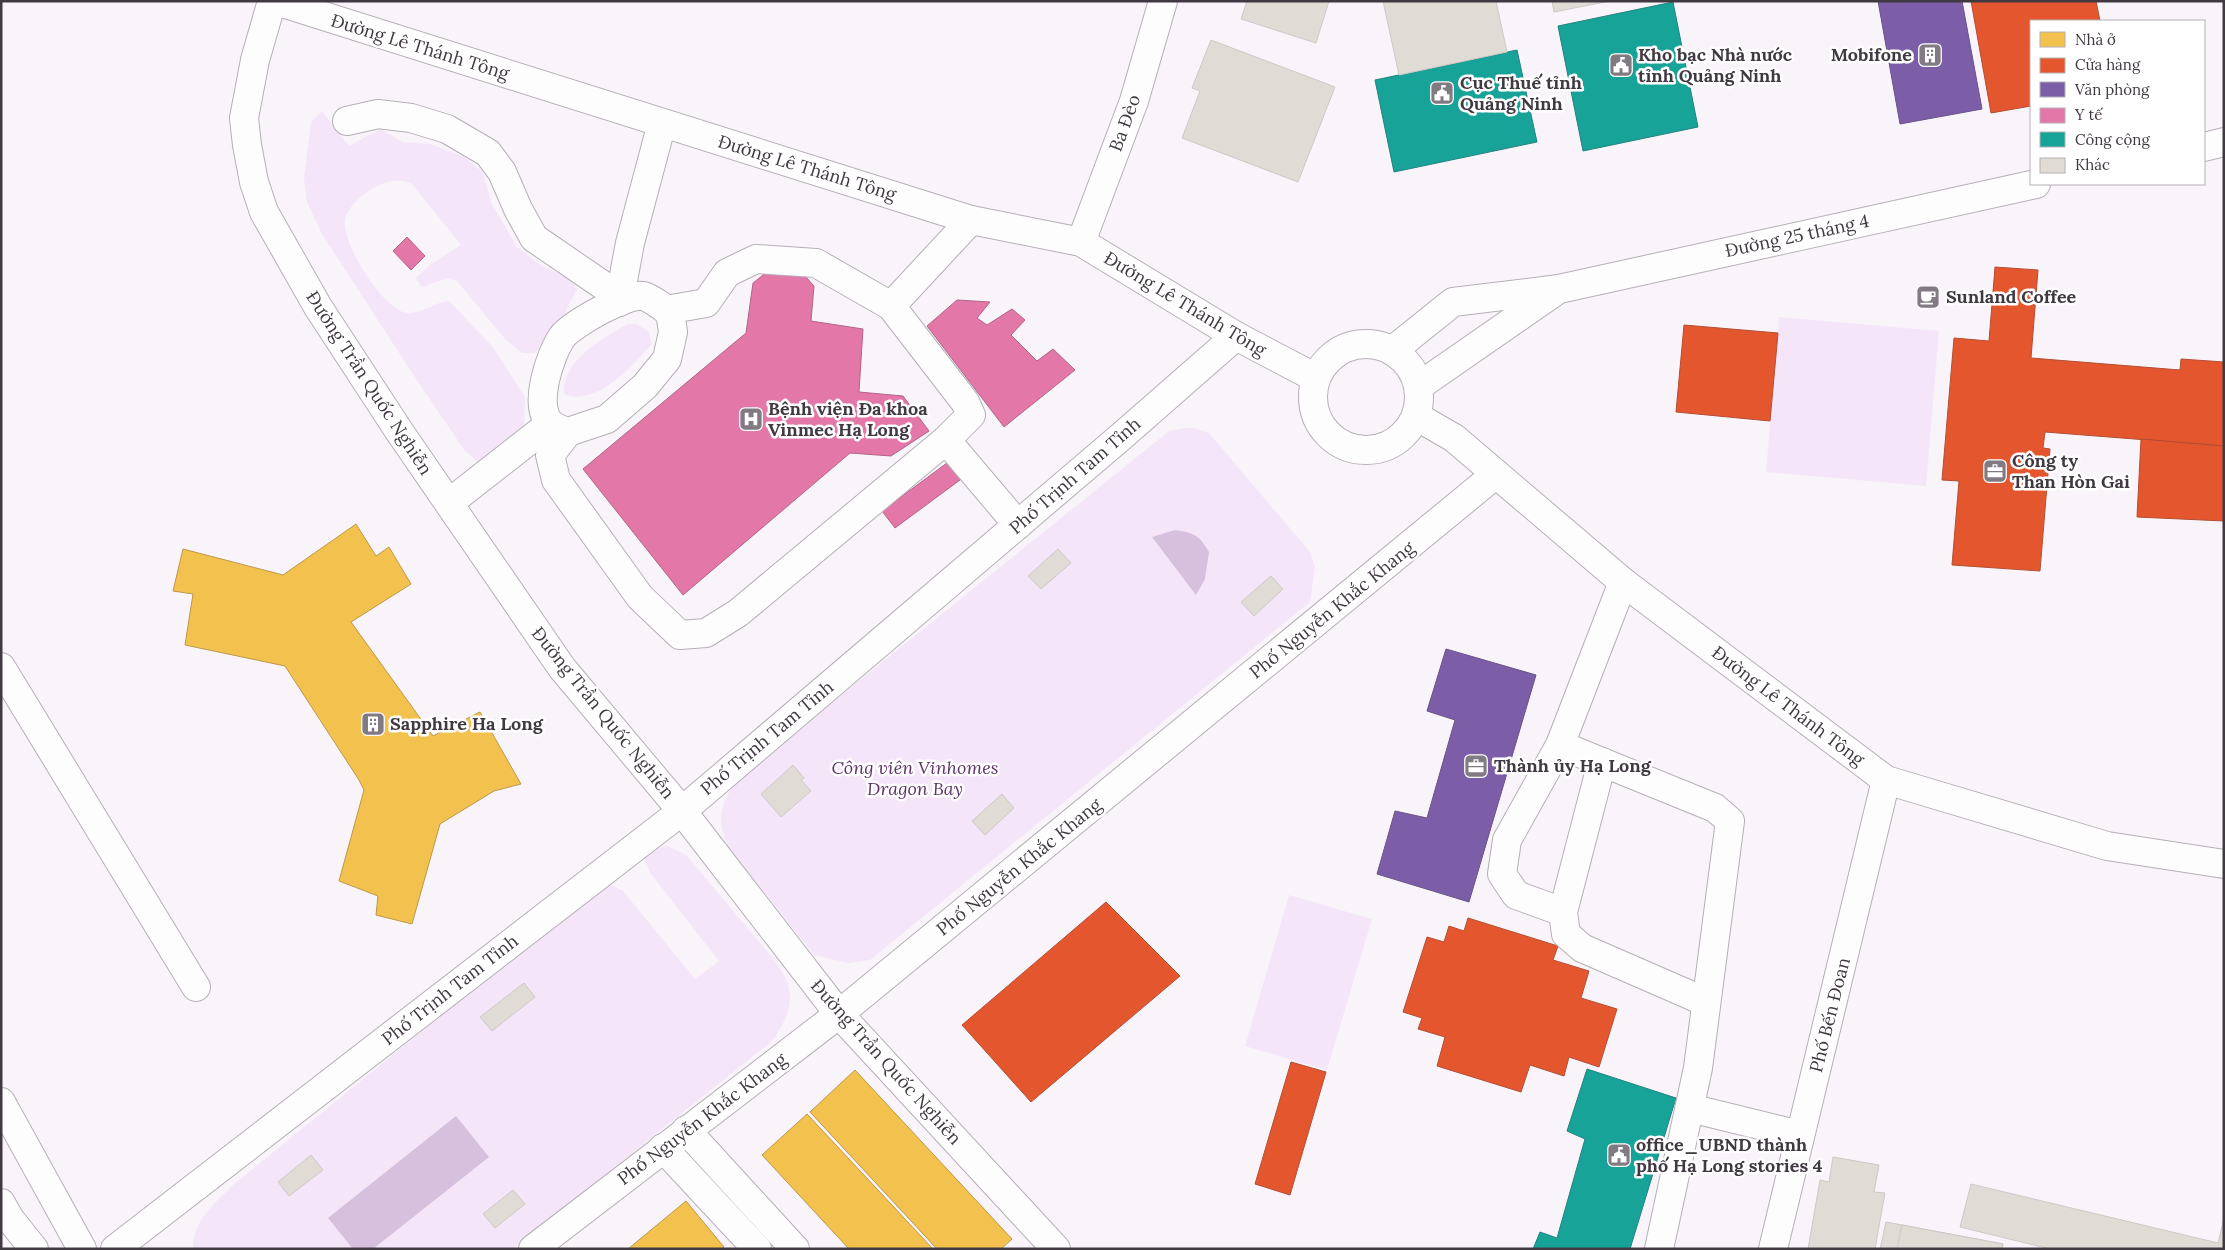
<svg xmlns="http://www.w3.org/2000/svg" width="2225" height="1250" viewBox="0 0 2225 1250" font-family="Lora,serif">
  <rect width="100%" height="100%" fill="#f9f4fa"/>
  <g fill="#f5e5f9">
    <path d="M322 111 349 146 380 129 403 142 430 144 464 157 482 171 492 204 517 247 542 266 569 278 577 289 552 339 534 353H522L505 339 457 281 448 278 422 287 416 278 431 264 461 245 412 184C400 178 386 181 375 187 363 194 348 206 345 220 341 242 385 314 409 313 424 313 434 302 449 301L492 346 525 397 524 428 480 464 465 451 416 379 322 234 307 202 304 178 311 122Z"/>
    <path d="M1779 317 1939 331 1926 486 1766 472Z"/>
    <path d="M628 324H637L649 332 652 344C630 367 600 405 565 395 558 364 605 336 628 324Z"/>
    <path d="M1185 428H1194L1209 433 1310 552 1315 567 1310 602 870 960 848 963 814 955 728 846C715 816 721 806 736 780L1169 431Z"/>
    <path d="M668 846 686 855C705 877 724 900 743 923 757 940 785 967 789 989 793 1009 782 1028 771 1042L512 1249H193C192 1220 216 1203 234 1184L586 898 607 883 623 891 695 979 719 961 651 874 644 859 655 849Z"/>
    <path d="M1289 895 1372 919 1327 1070 1245 1046Z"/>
  </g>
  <g fill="#d7c0dd">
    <path d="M1175 530C1194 533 1199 535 1209 552L1205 579 1196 595 1152 537Z"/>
    <path d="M456 1116 489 1157 373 1249H353L328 1218Z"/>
  </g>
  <g fill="#f2c14e" stroke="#bd984a">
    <path d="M356 524 376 556 389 547 411 584 351 622 433 736 480 712 521 784 494 791 440 824 412 924 376 915 378 896 339 881 364 790 359 780 285 666 185 645 193 594 173 591 183 549 283 575Z"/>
    <path d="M855 1070 1012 1239 1001 1249H937L810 1112Z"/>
    <path d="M807 1114 933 1249H849L762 1155Z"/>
    <path d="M686 1201 724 1247 722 1249H628Z"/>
  </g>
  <g fill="#e4572e" stroke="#b34e34">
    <path d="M1971 1H2096L2100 21H2031V106L1991 113Z"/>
    <path d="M1995 267 2038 270 2031 358 2180 370 2181 359 2224 362V446L2045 432 2043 448 2050 449 2040 571 1952 565 1959 481 1942 480 1954 338 1989 341Z"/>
    <path d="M1684 325 1778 333 1770 421 1676 412Z"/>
    <path d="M2141 439 2224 446V521L2137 517Z"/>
    <path d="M1106 902 1180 976 1031 1102 962 1025Z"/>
    <path d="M1468 918 1558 946 1553 960 1589 971 1581 998 1617 1009 1599 1067 1569 1057 1564 1076 1530 1065 1521 1092 1437 1066 1445 1037 1418 1029 1422 1018 1403 1012 1427 937 1444 942 1449 926 1464 931Z"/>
    <path d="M1291 1062 1326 1072 1290 1195 1255 1184Z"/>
  </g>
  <g fill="#7b5ea7" stroke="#6a5389">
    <path d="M1878 1H1962L1982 109 1900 124Z"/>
    <path d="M1446 649 1536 675 1469 902 1377 874 1395 811 1427 818 1455 720 1427 711Z"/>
  </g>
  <g fill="#e377a8" stroke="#b26489">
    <path d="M407 237 425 256 411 270 393 251Z"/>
    <path d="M787 256 814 286 811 321 863 329 859 392 903 396 929 431 891 456 850 453 683 595 583 469 746 333 753 283Z"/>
    <path d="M957 300 990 302 977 318 987 325 1012 309 1025 320 1011 335 1037 361 1053 349 1075 370 1004 427 927 326Z"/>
    <path d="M951 460 964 477 895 528 882 511Z"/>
  </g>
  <g fill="#17a398" stroke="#24837e">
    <path d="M1673 2 1698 127 1583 151 1558 26Z"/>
    <path d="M1517 50 1537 142 1394 172 1375 80Z"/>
    <path d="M1587 1069 1676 1098 1630 1249H1533L1540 1232 1557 1238 1585 1139 1567 1131Z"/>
  </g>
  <g fill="#e1dbd5" stroke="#ccc9c6">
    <path d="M1247 1H1329L1316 43 1241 19Z"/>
    <path d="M1383 1H1496L1507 52 1399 75Z"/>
    <path d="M1552 1H1610L1554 12Z"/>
    <path d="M1211 40 1335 87 1298 182 1182 138 1200 91 1192 88Z"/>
    <path d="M1058 549 1071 563 1041 589 1028 576Z"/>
    <path d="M1271 576 1283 589 1254 616 1241 602Z"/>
    <path d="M793 765 804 778 801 780 811 791 781 817 761 794Z"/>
    <path d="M1002 794 1014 808 985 835 972 821Z"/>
    <path d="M524 983 535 997 492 1031 480 1017Z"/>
    <path d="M311 1155 323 1170 289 1196 278 1182Z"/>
    <path d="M1833 1157 1879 1165 1874 1192 1885 1193 1875 1249H1808L1820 1180 1829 1182Z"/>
    <path d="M1971 1184 2218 1243 2224 1218V1249H2050L1960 1227Z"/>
    <path d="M513 1190 525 1204 495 1228 483 1214Z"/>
    <path d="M1886 1222 2003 1244 2002 1249H1880Z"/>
    <path d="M1902 1225 2003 1244 2002 1249H1897Z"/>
  </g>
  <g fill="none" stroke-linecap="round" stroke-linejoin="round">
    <g stroke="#b5afb6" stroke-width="30">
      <g id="minor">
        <path d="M272 1 255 60 244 118 247 145 254 182 264 212 318 307 399 431 562 668 682 811 839 1014 1056 1249"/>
        <path d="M276 1 971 220 1081 242 1236 336 1316 378"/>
        <path d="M347 121 378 114 411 118 447 129 488 153 502 172 518 209 534 238 607 288 619 302"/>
        <path d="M2204 147 2224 142"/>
        <path d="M1081 242 1134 101 1163 1"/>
        <path d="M619 302 630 243 662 123"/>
        <path d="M891 306 971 220"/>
        <circle cx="1366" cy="397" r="53"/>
        <path d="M1392 351 1453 302 1559 289 2036 184"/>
        <path d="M1419 386 1556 291"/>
        <path d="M1416 416 1454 438 1623 582 1886 780 2107 846 2224 864"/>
        <path d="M568 432C563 430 555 428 551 424 532 407 550 355 562 337 572 324 627 293 643 296 652 298 663 308 670 312L673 332 667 359 645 386 607 419 568 432 550 455 556 480 640 597 680 635 706 633 738 613 946 440 971 415 965 402 891 306 816 263 756 259 727 273 706 303 666 310"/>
        <path d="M946 440 1018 525"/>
        <path d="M449 503 550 424"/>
        <path d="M1 667 196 987"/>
        <path d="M1560 745 1715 808 1730 821 1698 1068 1659 1249"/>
        <path d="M1602 762 1563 912 1566 934 1582 948 1706 1002"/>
        <path d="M1563 912 1516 895 1502 874 1507 840 1560 745 1623 582"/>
        <path d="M1 1102 82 1249"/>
        <path d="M1690 1108 1800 1135"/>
        <path d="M686 1130 795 1249"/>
        <path d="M663 1148 757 1249"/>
        <path d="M1 1203 10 1219 34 1249"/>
        <path d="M115 1249 682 811 1123 435 1236 336"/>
        <path d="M533 1249 839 1014 1496 474"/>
        <path d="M1773 1249 1886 780"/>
      </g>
    </g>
    <use href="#minor" stroke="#fefdfe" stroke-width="28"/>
  </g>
  <defs>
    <g id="building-square" transform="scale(1.25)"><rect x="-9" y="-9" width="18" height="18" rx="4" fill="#817a82" stroke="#fff"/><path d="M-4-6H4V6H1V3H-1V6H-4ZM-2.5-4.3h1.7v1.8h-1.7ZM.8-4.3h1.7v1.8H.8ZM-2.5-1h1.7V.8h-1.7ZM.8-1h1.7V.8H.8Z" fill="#fff"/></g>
    <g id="civic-square" transform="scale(1.25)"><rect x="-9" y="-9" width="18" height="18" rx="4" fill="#817a82" stroke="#fff"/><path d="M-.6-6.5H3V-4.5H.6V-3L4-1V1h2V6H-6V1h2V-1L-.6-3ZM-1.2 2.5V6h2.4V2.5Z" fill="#fff"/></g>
    <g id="cafe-square" transform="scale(1.25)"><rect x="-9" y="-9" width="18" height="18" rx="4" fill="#817a82" stroke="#fff"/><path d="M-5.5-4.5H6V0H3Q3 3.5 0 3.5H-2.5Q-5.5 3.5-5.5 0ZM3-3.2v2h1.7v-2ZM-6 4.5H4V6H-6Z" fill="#fff"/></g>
    <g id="hospital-square" transform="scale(1.25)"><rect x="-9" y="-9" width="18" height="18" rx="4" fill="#817a82" stroke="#fff"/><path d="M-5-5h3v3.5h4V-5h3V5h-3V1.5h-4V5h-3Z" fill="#fff"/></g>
    <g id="office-square" transform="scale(1.25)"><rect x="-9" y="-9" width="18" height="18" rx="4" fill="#817a82" stroke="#fff"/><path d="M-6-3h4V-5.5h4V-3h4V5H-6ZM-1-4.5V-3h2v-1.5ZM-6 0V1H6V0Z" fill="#fff"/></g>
  </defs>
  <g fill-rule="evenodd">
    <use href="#building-square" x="1930" y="55"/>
    <use href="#civic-square" x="1621" y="65"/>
    <use href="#civic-square" x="1442" y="93"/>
    <use href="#cafe-square" x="1928" y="297"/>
    <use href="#hospital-square" x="751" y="419"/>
    <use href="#office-square" x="1995" y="471"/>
    <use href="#building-square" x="373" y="724"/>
    <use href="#office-square" x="1476" y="766"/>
    <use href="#civic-square" x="1619" y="1155"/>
  </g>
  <g text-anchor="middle" stroke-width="5" stroke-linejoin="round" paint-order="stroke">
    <g font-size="18" fill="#413942" stroke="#fff">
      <text transform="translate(420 47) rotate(17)" y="6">Đường Lê Thánh Tông</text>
      <text transform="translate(1125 123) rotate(-70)" y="6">Ba Đèo</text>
      <text transform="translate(807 168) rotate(17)" y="6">Đường Lê Thánh Tông</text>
      <text transform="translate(1797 236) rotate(-12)" y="6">Đường 25 tháng 4</text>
      <text transform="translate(1185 304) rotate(31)" y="6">Đường Lê Thánh Tông</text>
      <text transform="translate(369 383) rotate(57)" y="6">Đường Trần Quốc Nghiễn</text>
      <text transform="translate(1075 476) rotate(-41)" y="6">Phố Trịnh Tam Tỉnh</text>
      <text transform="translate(1332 610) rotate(-39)" y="6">Phố Nguyễn Khắc Khang</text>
      <text transform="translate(1788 706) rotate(37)" y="6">Đường Lê Thánh Tông</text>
      <text transform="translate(603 713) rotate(51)" y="6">Đường Trần Quốc Nghiễn</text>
      <text transform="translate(767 738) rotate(-40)" y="6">Phố Trịnh Tam Tỉnh</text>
      <text transform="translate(1019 867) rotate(-39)" y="6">Phố Nguyễn Khắc Khang</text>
      <text transform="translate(450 990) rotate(-38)" y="6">Phố Trịnh Tam Tỉnh</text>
      <text transform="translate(1830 1015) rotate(-76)" y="6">Phố Bến Đoan</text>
      <text transform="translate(886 1062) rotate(48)" y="6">Đường Trần Quốc Nghiễn</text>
      <text transform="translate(702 1119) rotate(-37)" y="6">Phố Nguyễn Khắc Khang</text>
    </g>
    <g font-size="18" font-weight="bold" fill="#413942" stroke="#fff" text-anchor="start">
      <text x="1638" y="61">Kho bạc Nhà nước<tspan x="1638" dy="21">tỉnh Quảng Ninh</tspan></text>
      <text x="1912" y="61" text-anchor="end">Mobifone</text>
      <text x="1460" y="89">Cục Thuế tỉnh<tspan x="1460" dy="21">Quảng Ninh</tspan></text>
      <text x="1946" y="303">Sunland Coffee</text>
      <text x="768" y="415">Bệnh viện Đa khoa<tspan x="768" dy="21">Vinmec Hạ Long</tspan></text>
      <text x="2012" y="467">Công ty<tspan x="2012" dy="21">Than Hòn Gai</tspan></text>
      <text x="390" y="730">Sapphire Ha Long</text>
      <text x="1494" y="772">Thành ủy Hạ Long</text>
      <text x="1636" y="1151">office_UBND thành<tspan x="1636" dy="21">phố Hạ Long stories 4</tspan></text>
    </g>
    <g font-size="18" font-style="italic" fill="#5c3366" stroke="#fff">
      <text x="915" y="774">Công viên Vinhomes<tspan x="915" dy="21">Dragon Bay</tspan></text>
    </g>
  </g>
  <rect width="2225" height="1250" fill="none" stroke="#413942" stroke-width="5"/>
  <rect x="2030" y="20" width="175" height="165" fill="#ffffff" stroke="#b3b0b3"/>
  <rect x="2040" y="32" width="25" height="15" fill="#f2c14e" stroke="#b3b0b3"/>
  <text x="2075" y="45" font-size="15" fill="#413942">Nhà ở</text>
  <rect x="2040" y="58" width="25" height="15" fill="#e4572e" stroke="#b3b0b3"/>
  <text x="2075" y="70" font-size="15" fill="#413942">Cửa hàng</text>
  <rect x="2040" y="82" width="25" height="15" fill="#7b5ea7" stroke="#b3b0b3"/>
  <text x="2075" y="95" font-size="15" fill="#413942">Văn phòng</text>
  <rect x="2040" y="108" width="25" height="15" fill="#e377a8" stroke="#b3b0b3"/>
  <text x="2075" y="120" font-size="15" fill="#413942">Y tế</text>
  <rect x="2040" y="132" width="25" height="15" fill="#17a398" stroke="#b3b0b3"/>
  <text x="2075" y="145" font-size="15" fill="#413942">Công cộng</text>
  <rect x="2040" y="158" width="25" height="15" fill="#e1dbd5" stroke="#b3b0b3"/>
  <text x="2075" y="170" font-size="15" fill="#413942">Khác</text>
</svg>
